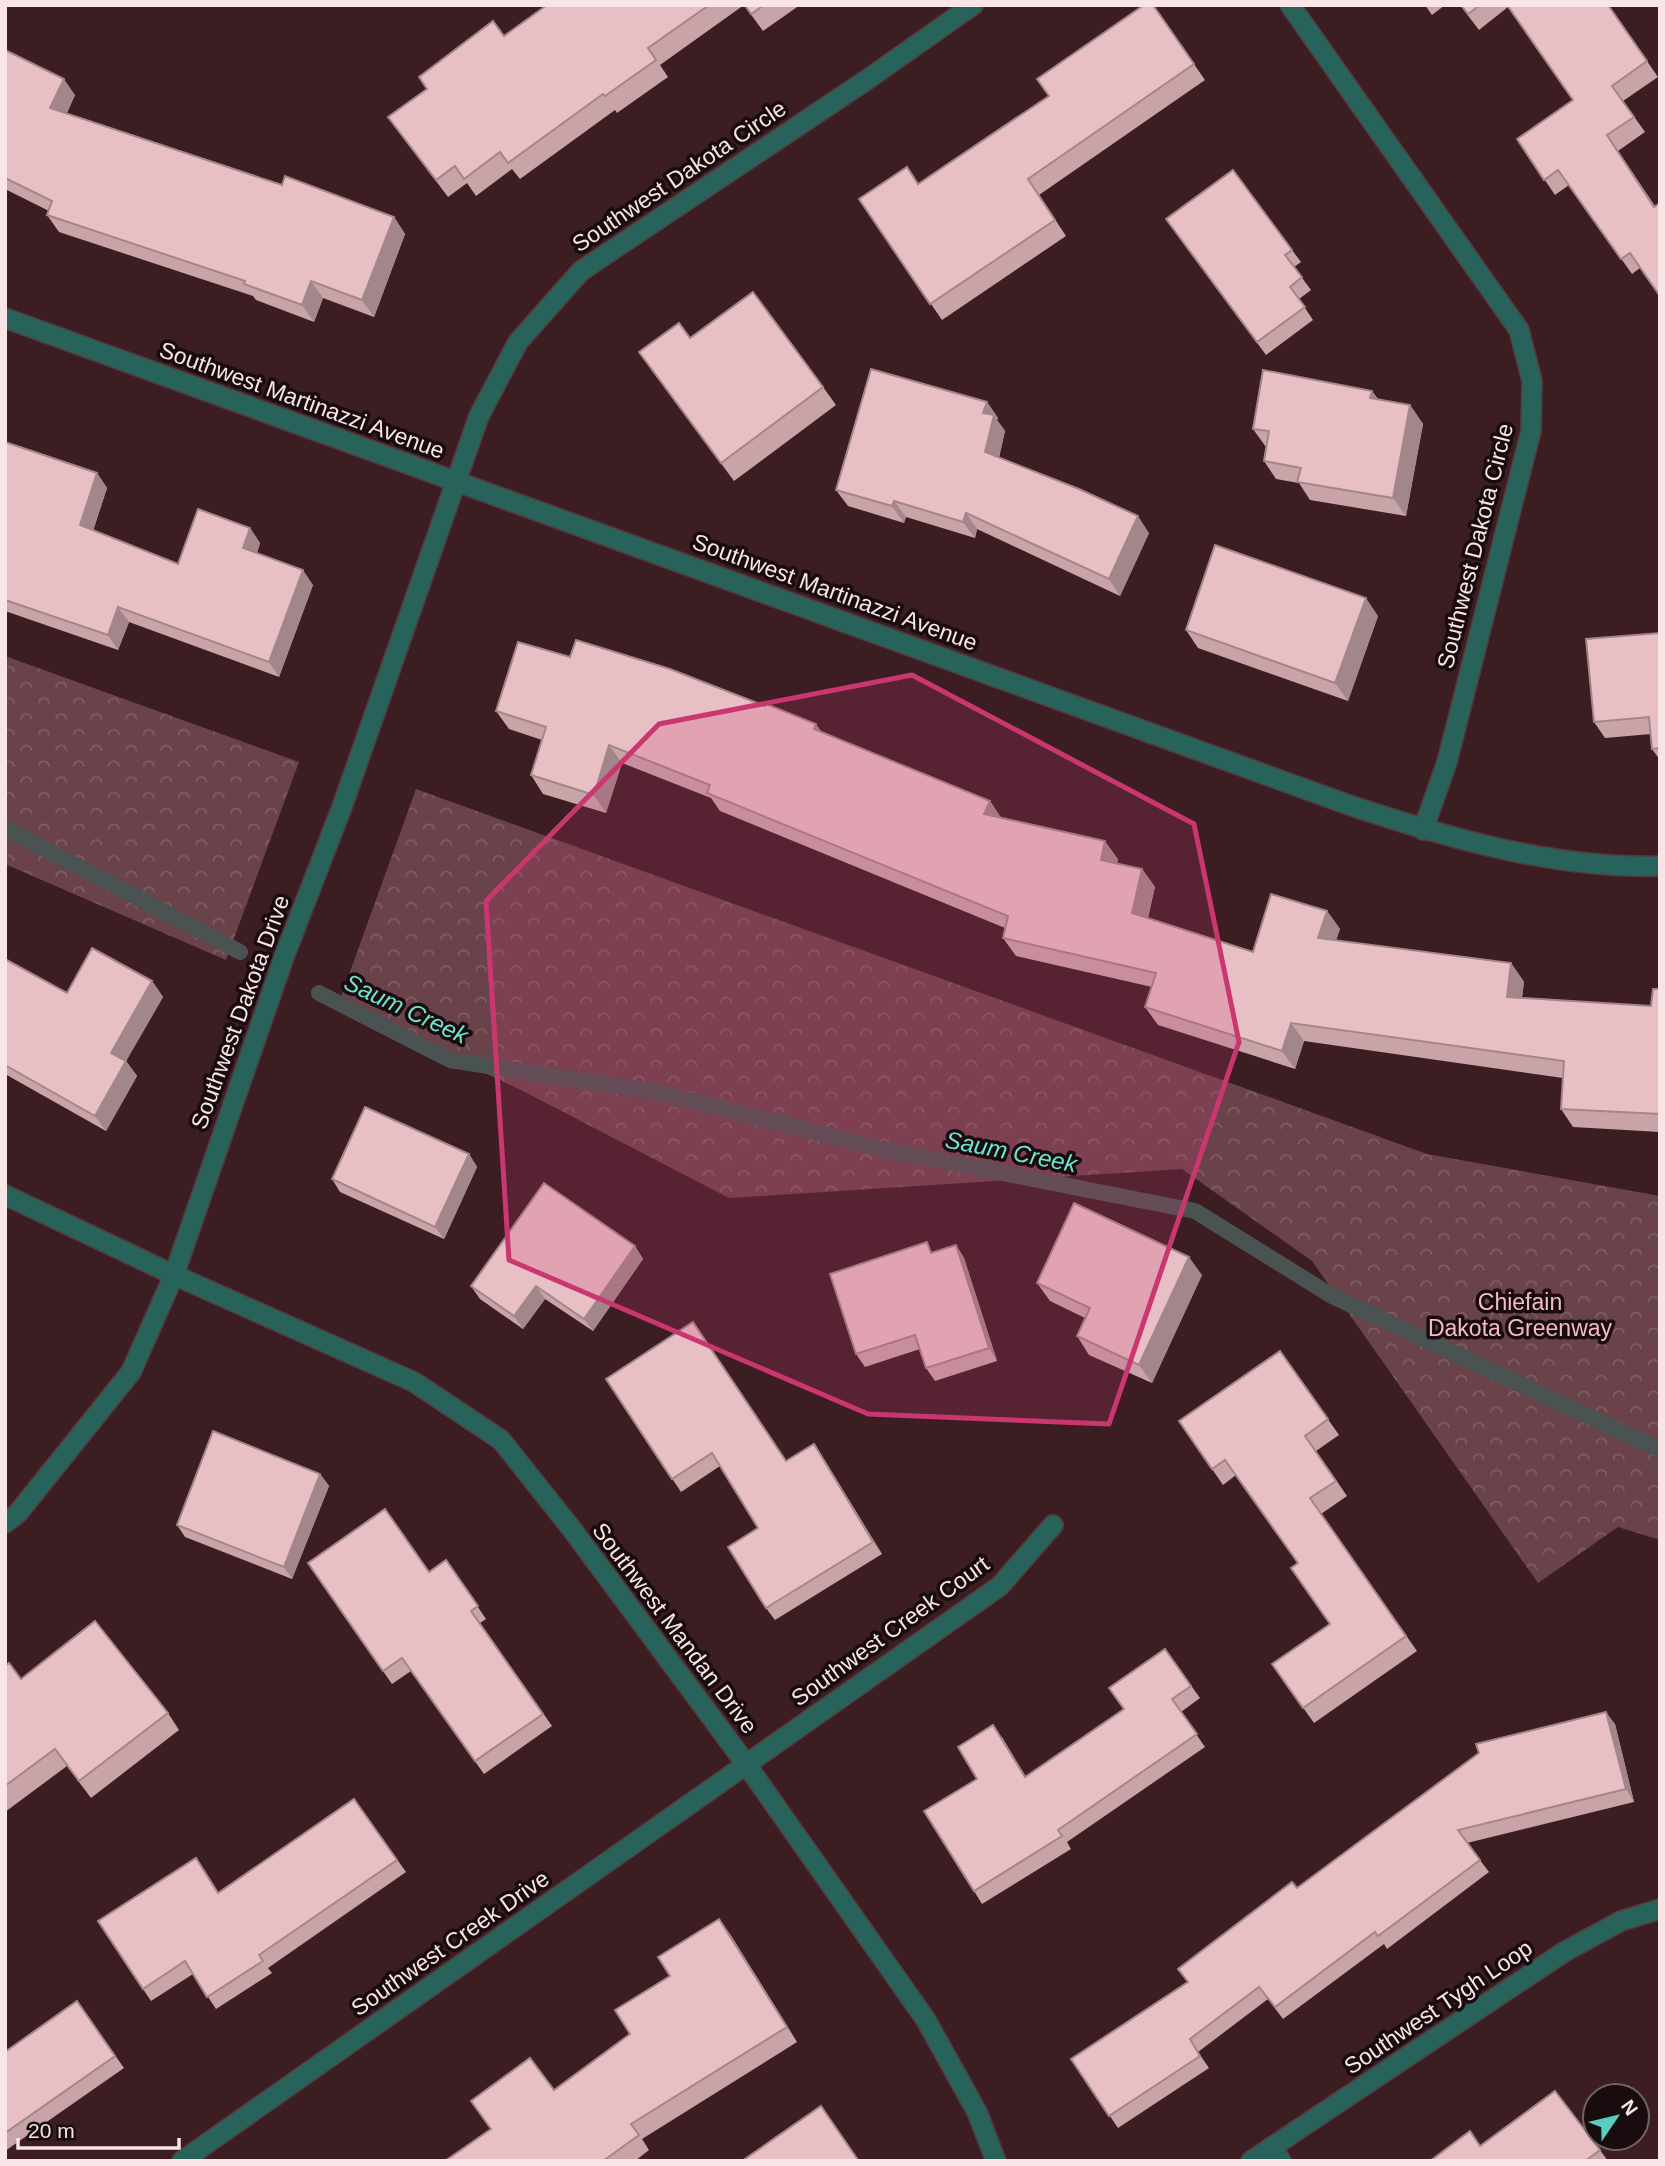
<svg xmlns="http://www.w3.org/2000/svg" width="1665" height="2166" viewBox="0 0 1665 2166" font-family="Arial,sans-serif">
  <defs>
    <pattern id="park-crowns" width="20" height="18" patternUnits="userSpaceOnUse" patternTransform="scale(1.75)"><rect width="20" height="18" fill="#694349"/><path d="M2 6a3 3 0 1 1 6 0M12 15a3 3 0 1 1 6 0" fill="none" stroke="#7f5e63"/></pattern>
  </defs>
  <rect width="100%" height="100%" fill="#3b1d22"/>
  <g fill="url(#park-crowns)">
    <path d="M5 656 299 762 226 960 5 864Z"/>
    <path d="M416 789 1427 1154 1660 1196V1540L1618 1527 1538 1583 1312 1261 1182 1169 729 1198 519 1089 338 1005Z"/>
  </g>
  <g fill="none" stroke-linecap="round" stroke-linejoin="round">
    <g stroke="#4b5352" stroke-width="16">
      <path d="M5 828 240 952"/>
      <path d="M319 993 450 1060 661 1093 881 1149 1195 1211 1332 1296 1660 1450"/>
    </g>
    <g stroke="#56393d" stroke-width="22">
      <path id="service" d="M1272 2147 1281 2161"/>
    </g>
    <g stroke="#56393d" stroke-width="22">
      <g id="minor">
        <path d="M1290 5 1519 330 1532 381 1531 431 1447 762 1423 830"/>
        <path d="M5 318 1349 805C1448 838 1554 869 1660 866"/>
        <path d="M5 1195 174 1275 414 1382 501 1440 571 1528 746 1764 926 2020 977 2112 996 2161"/>
        <path d="M5 1523 18 1513 131 1372 174 1275 284 957 342 807 479 416 518 342 581 271 868 79 973 5"/>
        <path d="M182 2161 1000 1586 1053 1525"/>
        <path d="M1251 2161 1564 1952 1621 1921 1660 1909"/>
      </g>
    </g>
    <use href="#service" stroke="#28635b" stroke-width="19"/>
    <use href="#minor" stroke="#28635b" stroke-width="19"/>
  </g>
  <g fill="#c8a4a9">
    <path d="M547 5H744L660 65 668 77 617 113 615 110 520 179 512 169 476 196 467 183 448 197 388 117Z"/>
    <path d="M744 5H800L763 31Z"/>
    <path d="M1153 5 1205 80 1039 195 1066 236 942 320 859 199 918 184 1049 96Z"/>
    <path d="M1425 5H1445L1432 15Z"/>
    <path d="M1460 5H1608L1658 77 1623 101 1645 132 1618 151 1655 206 1640 268 1632 274 1569 185 1555 195 1517 139 1573 100 1508 7 1479 30Z"/>
    <path d="M5 50 75 95 67 113 282 185 394 217 405 234 374 317 323 298 314 322 256 300 253 296 59 232 47 215 49 211 5 189Z"/>
    <path d="M1166 219 1292 250 1301 262 1294 267 1311 290 1299 299 1313 320 1266 355Z"/>
    <path d="M690 338 823 387 836 405 734 481 639 352Z"/>
    <path d="M1372 391 1378 399 1410 405 1423 424 1406 516 1310 500 1299 483 1276 479 1264 461 1266 447 1253 429Z"/>
    <path d="M987 402 998 418 997 420 1005 431 999 458 1149 533 1120 596 977 529 975 538 906 517 904 523 848 506 836 490Z"/>
    <path d="M5 442 97 473 107 488 93 531 178 564 250 528 260 543 257 553 313 585 279 677 129 622 118 650 5 611Z"/>
    <path d="M1378 616 1348 701 1198 648 1186 630Z"/>
    <path d="M1660 633V760L1652 749 1651 734 1605 738 1594 722Z"/>
    <path d="M496 711 822 732 990 801 1001 818 1118 859 1117 864 1142 869 1155 887 1148 918 1253 952 1327 911 1340 929 1336 940 1511 963 1524 982 1522 998 1651 1006 1660 989V1132L1573 1127 1561 1109 1563 1078 1304 1041 1295 1069 1158 1025 1145 1007 1152 987 1016 956 1003 938 1005 928 720 811 711 798 622 763 606 813 543 794 531 775 542 740 509 729Z"/>
    <path d="M5 959 67 993 152 981 163 997 126 1061 137 1076 106 1131 5 1074Z"/>
    <path d="M469 1154 477 1167 444 1239 340 1192 332 1179Z"/>
    <path d="M956 1245 964 1258 997 1361 935 1381 926 1368 920 1349 865 1367 856 1354 934 1252Z"/>
    <path d="M635 1246 643 1259 593 1331 545 1299 523 1329 480 1299 471 1286Z"/>
    <path d="M1202 1275 1152 1383 1089 1355 1077 1336 1085 1318 1050 1301 1037 1283Z"/>
    <path d="M1280 1351 1339 1435 1316 1451 1347 1496 1321 1514 1417 1651 1314 1723 1272 1664 1330 1624 1298 1563 1236 1475 1223 1485 1179 1421Z"/>
    <path d="M606 1379 786 1461 822 1456 882 1554 775 1620 766 1608 758 1528 720 1466 681 1492Z"/>
    <path d="M320 1474 329 1486 292 1579 185 1537 177 1525Z"/>
    <path d="M446 1560 486 1619 480 1623 552 1726 484 1774 411 1671 392 1684 308 1563 429 1572Z"/>
    <path d="M1165 1649 1200 1698 1181 1712 1205 1747 1067 1842 1071 1849 982 1904 974 1891 977 1779 1002 1737 1026 1777 1124 1709Z"/>
    <path d="M5 1666 21 1679 168 1713 179 1730 91 1798 67 1766 5 1812Z"/>
    <path d="M1615 1724 1634 1802 1467 1843 1489 1872 1387 1949 1384 1944 1283 2019 1268 1999 1198 2052 1209 2068 1118 2128 1071 2059 1187 1982 1297 1888Z"/>
    <path d="M354 1799 406 1872 268 1968 272 1973 216 2009 193 1974 151 2001 143 1989 219 1893Z"/>
    <path d="M730 1934 797 2042 642 2139 649 2150 635 2161H445L554 2090 630 2034 670 1976Z"/>
    <path d="M77 2001 124 2068 5 2151V2052Z"/>
    <path d="M1480 2146 1600 2150 1608 2161H1430Z"/>
  </g>
  <g fill="#a28689">
    <path d="M64 79 75 95 61 124 50 108Z"/>
    <path d="M394 217 405 234 374 317 362 300Z"/>
    <path d="M311 281 323 298 314 322 302 305Z"/>
    <path d="M1372 391 1384 409 1370 398Z"/>
    <path d="M987 402 998 418 997 420 1005 431 996 468 985 452 983 413Z"/>
    <path d="M1410 405 1423 424 1406 516 1393 498Z"/>
    <path d="M97 473 107 488 90 540 80 525Z"/>
    <path d="M894 501 906 517 904 523 892 506Z"/>
    <path d="M966 513 977 529 975 538 963 522Z"/>
    <path d="M1138 516 1149 533 1120 596 1109 579Z"/>
    <path d="M250 528 260 543 254 563 243 548Z"/>
    <path d="M303 570 313 585 279 677 269 662Z"/>
    <path d="M1366 598 1378 616 1348 701 1335 683Z"/>
    <path d="M118 607 129 622 118 650 108 635Z"/>
    <path d="M816 724 829 742 814 729Z"/>
    <path d="M609 745 622 763 606 813 594 795Z"/>
    <path d="M990 801 1002 819 984 814Z"/>
    <path d="M1105 841 1118 859 1113 878 1101 860Z"/>
    <path d="M1142 869 1155 887 1144 931 1132 913Z"/>
    <path d="M1327 911 1340 929 1331 956 1318 938Z"/>
    <path d="M1511 963 1524 982 1519 1015 1507 997Z"/>
    <path d="M152 981 163 997 122 1068 111 1053Z"/>
    <path d="M1291 1023 1304 1041 1295 1069 1282 1051Z"/>
    <path d="M126 1061 137 1076 106 1131 95 1116Z"/>
    <path d="M469 1154 477 1167 444 1239 435 1227Z"/>
    <path d="M956 1245 964 1258 997 1361 989 1348Z"/>
    <path d="M635 1246 643 1259 593 1331 584 1319Z"/>
    <path d="M1189 1257 1202 1275 1152 1383 1139 1365Z"/>
    <path d="M536 1286 545 1299 523 1329 514 1316Z"/>
    <path d="M814 1444 822 1456 882 1554 873 1542Z"/>
    <path d="M320 1474 329 1486 292 1579 284 1567Z"/>
    <path d="M1606 1712 1615 1724 1634 1802 1626 1789Z"/>
    <path d="M719 1919 730 1934 797 2042 787 2027Z"/>
  </g>
  <g fill="#e8bfc4" stroke="#a28689" stroke-width="2">
    <path d="M547 5H709L648 48 656 60 605 96 603 94 508 163 500 152 464 179 455 166 436 180 388 117 427 89 419 77 493 21 504 36Z"/>
    <path d="M745 5H764L751 14Z"/>
    <path d="M1144 5H1153L1194 64 1028 179 1055 220 930 304 859 199 907 167 918 184 1049 96 1037 79Z"/>
    <path d="M1461 5H1480L1468 14Z"/>
    <path d="M1507 5H1608L1647 61 1612 86 1634 117 1607 135 1654 207 1660 203V296L1630 253 1621 259 1558 170 1544 180 1517 139 1573 100Z"/>
    <path d="M5 50 64 79 50 108 282 185 285 176 394 217 362 300 311 281 302 305 244 284 245 281 47 215 52 201 5 178Z"/>
    <path d="M1233 170 1292 250 1285 255 1302 277 1290 287 1305 307 1257 342 1166 219Z"/>
    <path d="M753 292 823 387 721 463 639 352 679 323 690 338Z"/>
    <path d="M871 369 987 402 983 413 994 415 985 452 1079 489 1138 516 1109 579 966 513 963 522 894 501 892 506 836 490Z"/>
    <path d="M1263 370 1372 391 1370 398 1410 405 1393 498 1297 482 1301 468 1264 461 1269 431 1253 429Z"/>
    <path d="M5 442 97 473 80 525 178 564 198 509 250 528 243 548 303 570 269 662 118 607 108 635 5 600V532L6 528 5 527Z"/>
    <path d="M1215 545 1366 598 1335 683 1186 630Z"/>
    <path d="M1660 633V748L1652 749 1649 717 1594 722 1586 639Z"/>
    <path d="M576 640 670 669 765 706 766 704 816 724 814 729 990 801 984 814 1105 841 1101 860 1142 869 1132 913 1253 952 1271 894 1327 911 1318 938 1511 963 1507 997 1651 1006 1653 989H1660V1114L1561 1109 1564 1061 1291 1023 1282 1051 1145 1007 1156 973 1003 938 1008 916 707 793 710 785 609 745 594 795 531 775 546 727 496 711 518 642 570 657Z"/>
    <path d="M92 948 152 981 111 1053 126 1061 95 1116 5 1065V959L67 993Z"/>
    <path d="M365 1107 469 1154 435 1227 332 1179Z"/>
    <path d="M544 1183 635 1246 584 1319 536 1286 514 1316 471 1286Z"/>
    <path d="M1074 1203 1189 1257 1139 1365 1077 1336 1090 1308 1037 1283Z"/>
    <path d="M927 1242 931 1253 956 1245 989 1348 926 1368 915 1335 856 1354 830 1274Z"/>
    <path d="M693 1322 786 1461 814 1444 873 1542 766 1608 728 1547 758 1528 712 1453 672 1479 606 1379Z"/>
    <path d="M1280 1351 1328 1419 1305 1436 1336 1481 1310 1498 1406 1636 1303 1708 1272 1664 1330 1624 1291 1568 1298 1563 1225 1460 1212 1469 1179 1421Z"/>
    <path d="M213 1431 320 1474 284 1567 177 1525Z"/>
    <path d="M385 1509 429 1572 446 1560 478 1606 471 1611 543 1714 475 1761 402 1658 383 1671 308 1563Z"/>
    <path d="M95 1621 168 1713 79 1781 55 1749 5 1786V1666L9 1663 21 1679Z"/>
    <path d="M1165 1649 1191 1686 1172 1699 1197 1734 1058 1830 1062 1836 974 1891 924 1811 977 1779 958 1747 993 1725 1025 1777 1124 1709 1109 1688Z"/>
    <path d="M1606 1712 1626 1789 1458 1830 1480 1860 1378 1936 1375 1932 1275 2007 1259 1987 1190 2039 1200 2056 1109 2116 1071 2059 1188 1982 1178 1969 1292 1882 1297 1888 1479 1753 1476 1744Z"/>
    <path d="M354 1799 397 1860 259 1955 263 1961 207 1997 185 1961 143 1989 98 1921 196 1858 218 1893Z"/>
    <path d="M719 1919 787 2027 631 2124 639 2135 603 2161H445L491 2129 471 2101 530 2058 554 2090 630 2034 615 2010 670 1976 658 1957Z"/>
    <path d="M77 2001 115 2056 5 2133V2052Z"/>
    <path d="M1555 2091 1600 2150 1588 2159 1589 2161H1430L1470 2131 1480 2146Z"/>
    <path d="M821 2106 858 2160 742 2161Z"/>
  </g>
  <path fill="#ca3770" fill-opacity="0.2" stroke="#ca3770" stroke-width="5" stroke-linejoin="round" d="M912 675 1194 824 1239 1042 1109 1424 868 1414 509 1260 486 901 659 724Z"/>
  <g text-anchor="middle" stroke-width="7" stroke-linejoin="round" paint-order="stroke">
    <g font-size="23" fill="#f9e4e6" stroke="#190c0e">
      <text transform="translate(679 176) rotate(-34)" y="8">Southwest Dakota Circle</text>
      <text transform="translate(302 400) rotate(20)" y="8">Southwest Martinazzi Avenue</text>
      <text transform="translate(1475 546) rotate(-76)" y="8">Southwest Dakota Circle</text>
      <text transform="translate(835 592) rotate(20)" y="8">Southwest Martinazzi Avenue</text>
      <text transform="translate(240 1012) rotate(-70)" y="8">Southwest Dakota Drive</text>
      <text transform="translate(675 1628) rotate(53)" y="8">Southwest Mandan Drive</text>
      <text transform="translate(890 1631) rotate(-36)" y="8">Southwest Creek Court</text>
      <text transform="translate(450 1943) rotate(-35)" y="8">Southwest Creek Drive</text>
      <text transform="translate(1438 2007) rotate(-34)" y="8">Southwest Tygh Loop</text>
    </g>
    <g font-size="23" fill="#f5bcc3" stroke="#190c0e">
      <text x="1520" y="1310">Chiefain<tspan x="1520" dy="26">Dakota Greenway</tspan></text>
    </g>
    <g font-size="24" font-style="italic" fill="#6ee4d3" stroke="#190c0e">
      <text transform="translate(406 1009) rotate(25)" y="8">Saum Creek</text>
      <text transform="translate(1011 1152) rotate(11)" y="8">Saum Creek</text>
    </g>
  </g>
  <rect width="1665" height="2166" fill="none" stroke="#f9e4e6" stroke-width="14"/>
  <g transform="translate(1616 2117) rotate(55)"><circle r="33" fill="#190c0e" stroke="#736264" stroke-width="2"/>
  <path d="M0-5L12 26L0 18L-12 26Z" fill="#59cebe"/>
  <text y="-10" font-size="19" font-weight="bold" text-anchor="middle" fill="#f9e4e6">N</text>
  </g>
  <path d="M18 2138v10h161v-10" fill="none" stroke="#f9e4e6" stroke-width="3.5"/>
  <text x="28" y="2138" font-size="21" fill="#f9e4e6" stroke="#190c0e" stroke-width="5" paint-order="stroke">20 m</text>
</svg>
